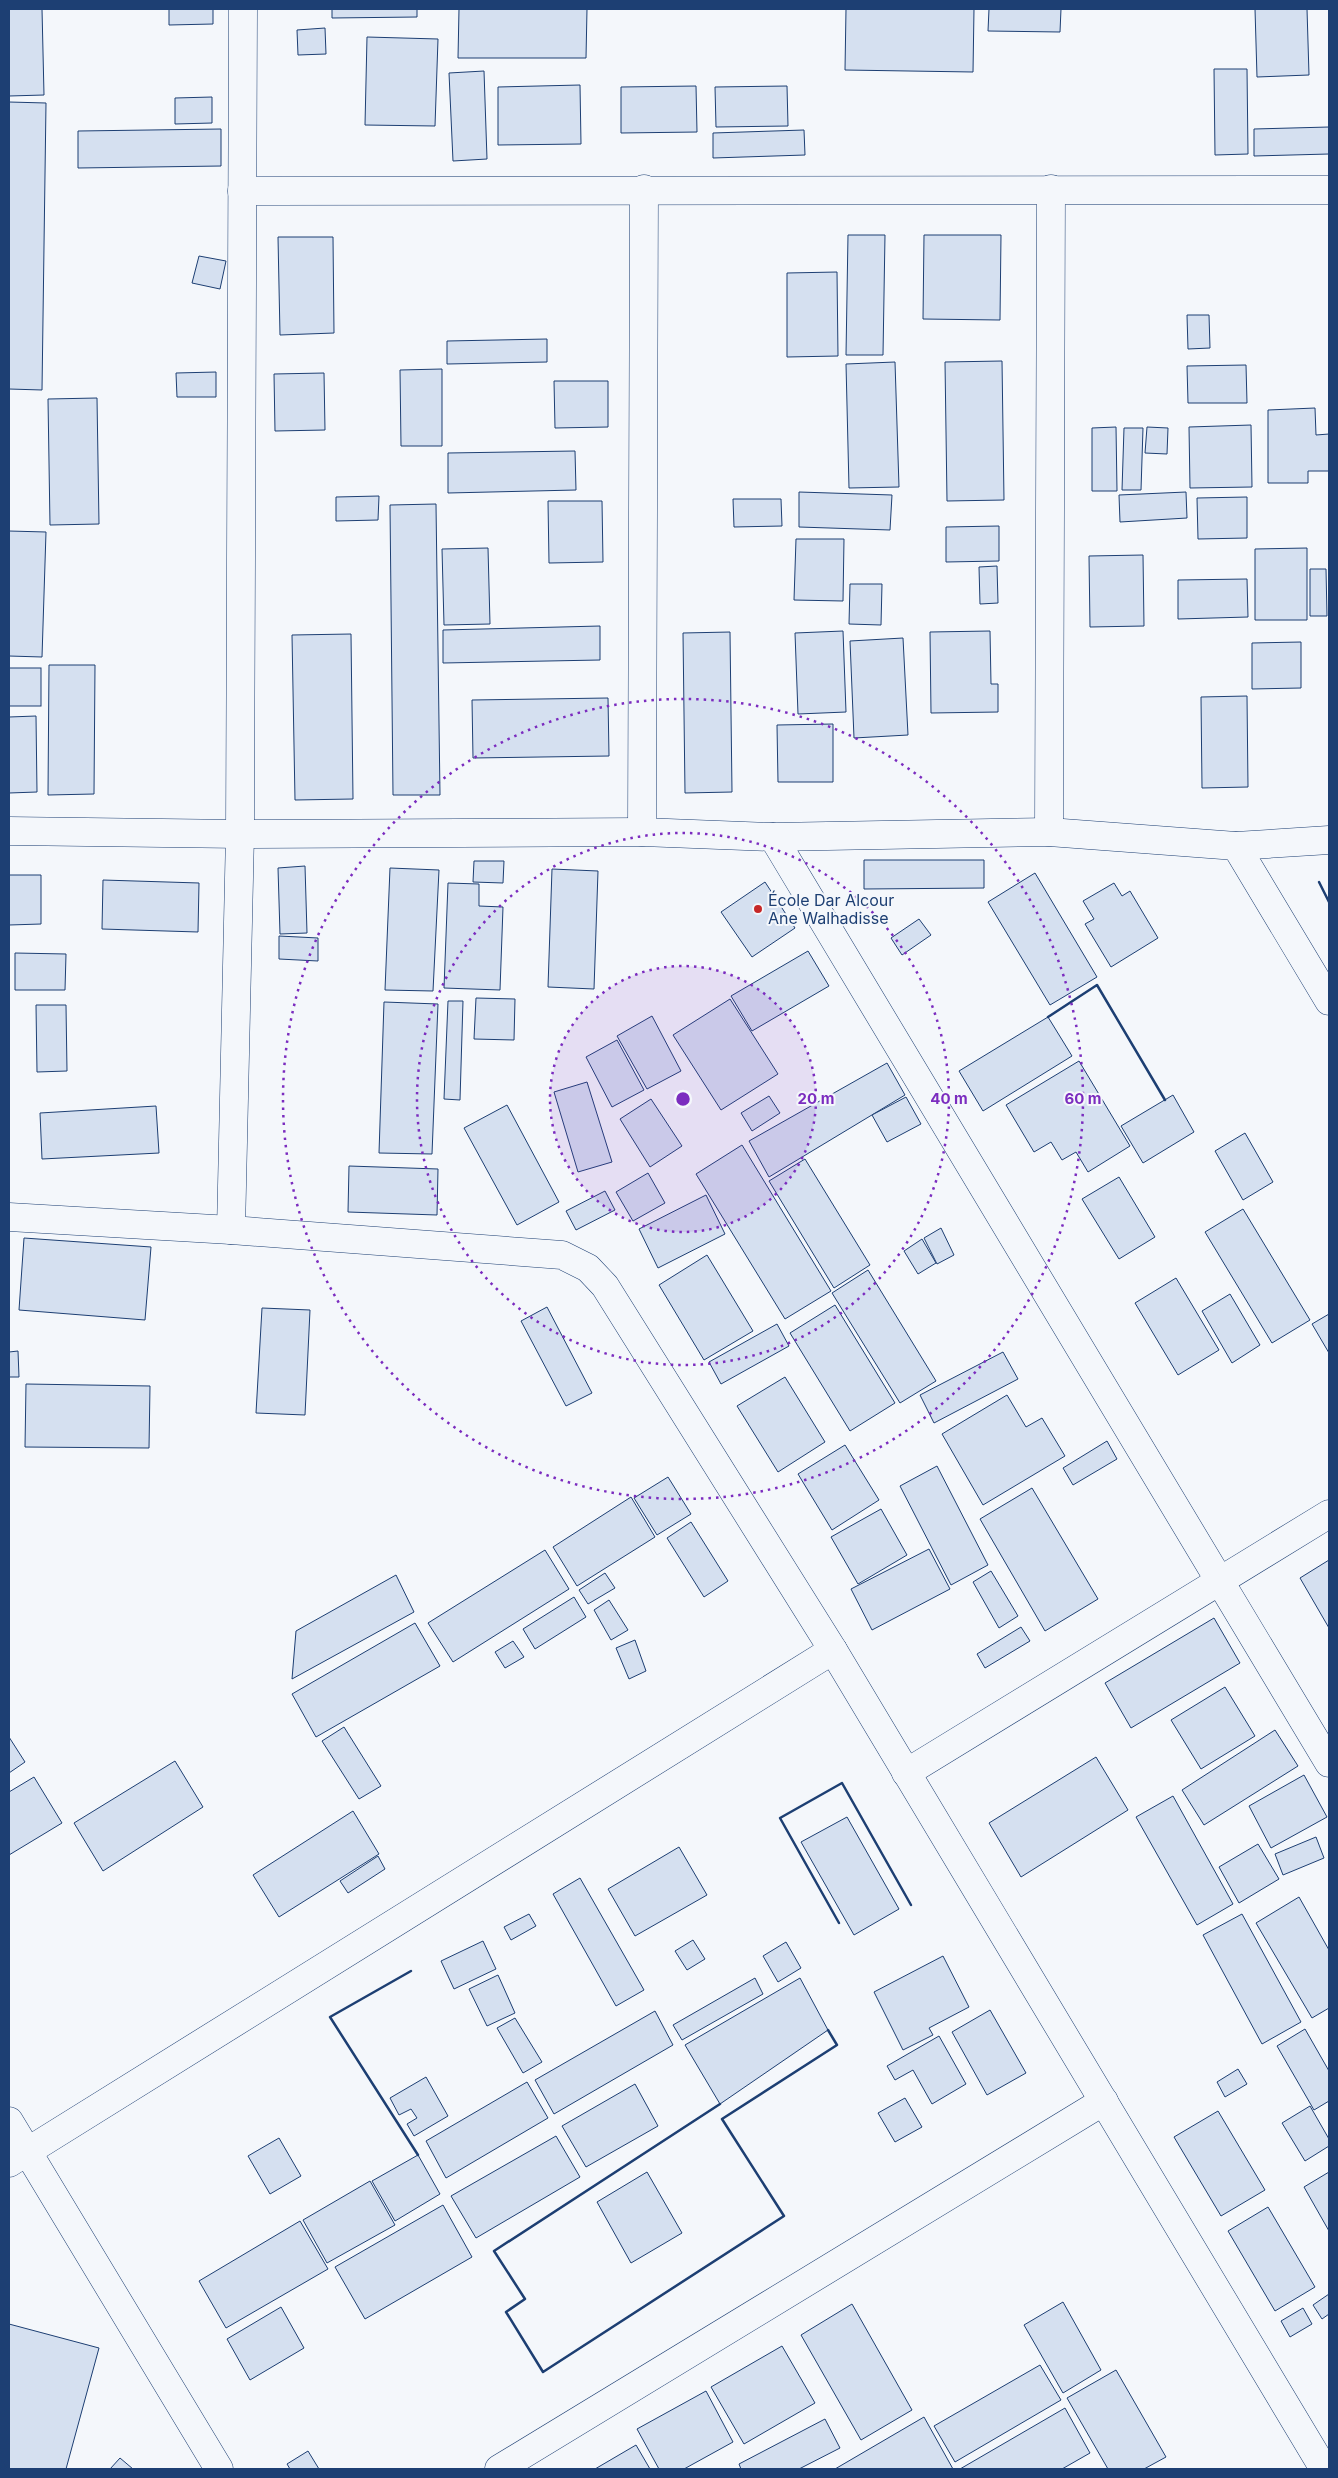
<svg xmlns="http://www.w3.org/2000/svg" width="1338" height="2478" viewBox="0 0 1338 2478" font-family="Inter,sans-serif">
  <rect width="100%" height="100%" fill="#f4f7fb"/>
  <g fill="#d5e0f0" stroke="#1d3f73">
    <path d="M9 9H42L44 95 9 96Z"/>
    <path d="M169 9H213V24L169 25Z"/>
    <path d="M332 9H417V17L332 18Z"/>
    <path d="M459 9H587L586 58H458Z"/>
    <path d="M846 9H974L973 72 845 70Z"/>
    <path d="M989 9H1061L1060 32 988 31Z"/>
    <path d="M1255 9H1307L1309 75 1257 77Z"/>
    <path d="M325 28 326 54 298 55 297 30Z"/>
    <path d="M367 37 438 39 435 126 365 125Z"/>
    <path d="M1214 69H1247L1248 154 1215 155Z"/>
    <path d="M484 71 487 159 453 161 449 73Z"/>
    <path d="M580 85 581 144 498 145V87Z"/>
    <path d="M696 86 697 132 621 133V87Z"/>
    <path d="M787 86 788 126 716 127 715 87Z"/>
    <path d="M212 97V123L175 124V98Z"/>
    <path d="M9 102 46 103 42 390 9 389Z"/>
    <path d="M1329 127V154L1254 156V129Z"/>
    <path d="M221 129V166L78 168V131Z"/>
    <path d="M804 130 805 155 713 158V133Z"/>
    <path d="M848 235H885L883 355H846Z"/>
    <path d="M924 235H1001L1000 320 923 319Z"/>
    <path d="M278 237H333L334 333 280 335Z"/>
    <path d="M199 256 226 261 220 289 192 283Z"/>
    <path d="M837 272 838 356 787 357V273Z"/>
    <path d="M1187 315H1209L1210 348 1188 349Z"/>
    <path d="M547 339V362L447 364V341Z"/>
    <path d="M1002 361 1004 500 947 501 945 362Z"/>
    <path d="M895 362 899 487 849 488 846 364Z"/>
    <path d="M1246 365 1247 403H1188L1187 366Z"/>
    <path d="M442 369V446H401L400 370Z"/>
    <path d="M216 372V397H177L176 373Z"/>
    <path d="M324 373 325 430 275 431 274 374Z"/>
    <path d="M554 381H608V427L555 428Z"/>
    <path d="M97 398 99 524 50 525 48 399Z"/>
    <path d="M1315 408 1316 435 1329 434V471H1308V483H1268V410Z"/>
    <path d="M1251 425 1252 487 1190 488 1189 427Z"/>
    <path d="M1116 427 1117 491H1092V428Z"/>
    <path d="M1147 427 1168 428 1167 454 1145 453Z"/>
    <path d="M1124 428H1143L1141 490H1122Z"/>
    <path d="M575 451 576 490 448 493V453Z"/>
    <path d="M799 492 892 495 890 530 799 527Z"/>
    <path d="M1186 492 1187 518 1120 522 1119 495Z"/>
    <path d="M379 496 378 520 336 521V497Z"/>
    <path d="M1247 497V538L1198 539 1197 498Z"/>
    <path d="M733 499H781L782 526 734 527Z"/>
    <path d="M548 501H602L603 562 549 563Z"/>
    <path d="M436 504 440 795H393L390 505Z"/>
    <path d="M999 526V561L946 562V527Z"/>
    <path d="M9 531 46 532 42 657 9 656Z"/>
    <path d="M796 539H844L843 601 794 600Z"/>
    <path d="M488 548 490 624 444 625 442 549Z"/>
    <path d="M1307 548V620H1255V549Z"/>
    <path d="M1143 555 1144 626 1090 627 1089 556Z"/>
    <path d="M997 566 998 603 980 604 979 567Z"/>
    <path d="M1310 569H1326L1327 616H1310Z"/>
    <path d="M1247 579 1248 617 1178 619V580Z"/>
    <path d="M850 584H882L881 625 849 624Z"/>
    <path d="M600 626V660L443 663V630Z"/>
    <path d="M843 631 846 712 798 714 795 633Z"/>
    <path d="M990 631 991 684H998V712L931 713 930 632Z"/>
    <path d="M730 632 732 792 685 793 683 633Z"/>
    <path d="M351 634 353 799 295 800 292 635Z"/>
    <path d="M903 638 908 735 854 738 850 641Z"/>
    <path d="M1301 642V688L1252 689V643Z"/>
    <path d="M49 665H95L94 794 48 795Z"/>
    <rect x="9" y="668" width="32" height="38"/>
    <path d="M1247 696 1248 787 1202 788 1201 697Z"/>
    <path d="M608 698 609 756 473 758 472 700Z"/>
    <path d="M36 716 37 792 9 793V717Z"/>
    <path d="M833 724V782H778L777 725Z"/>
    <path d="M864 860H984V888L864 889Z"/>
    <path d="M474 861H504L503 883 473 882Z"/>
    <path d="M305 866 307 933 280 934 278 868Z"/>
    <path d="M390 868 439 870 433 991 385 990Z"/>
    <path d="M552 869 598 871 594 989 548 987Z"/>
    <path d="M1035 873 1097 977 1050 1005 988 902Z"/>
    <path d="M9 875H41V924L9 925Z"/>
    <path d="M103 880 199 883 198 932 102 929Z"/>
    <path d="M765 882 795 928 752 957 721 912Z"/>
    <path d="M448 883 479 884V906L503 907 500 990 444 988Z"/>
    <path d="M1114 883 1122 896 1130 891 1158 938 1111 967 1085 924 1094 919 1083 901Z"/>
    <path d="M919 919 931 935 902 955 891 938Z"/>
    <path d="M279 936 318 938V961L279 959Z"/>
    <path d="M808 951 829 986 752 1031 731 996Z"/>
    <path d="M15 953 66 954 65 990H15Z"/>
    <path d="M476 998 515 999 514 1040 474 1039Z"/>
    <path d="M730 999 778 1074 721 1110 673 1035Z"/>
    <path d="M448 1001H463L460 1100 444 1099Z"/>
    <path d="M384 1002 438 1004 432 1154 379 1153Z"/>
    <path d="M36 1005H66L67 1071 37 1072Z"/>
    <path d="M652 1016 681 1071 647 1089 617 1036Z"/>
    <path d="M1048 1017 1072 1056 983 1111 959 1071Z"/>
    <path d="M617 1040 644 1090 612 1107 586 1057Z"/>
    <path d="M1079 1061 1130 1146 1088 1172 1076 1152 1062 1160 1051 1142 1034 1152 1006 1105Z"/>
    <path d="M887 1063 905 1095 769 1177 749 1141Z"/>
    <path d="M587 1082 612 1162 578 1172 554 1092Z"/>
    <path d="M1173 1095 1194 1132 1143 1163 1121 1126Z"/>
    <path d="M769 1096 780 1113 752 1131 741 1113Z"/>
    <path d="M906 1097 921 1124 887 1142 872 1115Z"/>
    <path d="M651 1099 682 1146 650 1167 620 1119Z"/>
    <path d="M507 1105 559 1202 517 1225 464 1128Z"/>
    <path d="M156 1106 159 1153 42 1159 40 1113Z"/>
    <path d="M1245 1133 1273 1182 1243 1200 1215 1151Z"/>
    <path d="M742 1145 831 1291 785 1319 696 1174Z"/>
    <path d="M805 1159 870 1265 834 1288 769 1181Z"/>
    <path d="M349 1166 438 1169 437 1215 348 1212Z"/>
    <path d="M648 1173 665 1203 633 1221 616 1192Z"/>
    <path d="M1119 1177 1155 1237 1119 1259 1082 1199Z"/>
    <path d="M605 1191 615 1210 576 1230 566 1211Z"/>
    <path d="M706 1195 725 1234 658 1268 639 1229Z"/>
    <path d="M1243 1209 1310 1320 1272 1343 1205 1232Z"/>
    <path d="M941 1228 954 1255 937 1264 924 1238Z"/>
    <path d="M24 1238 151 1247 145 1320 19 1310Z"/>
    <path d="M922 1239 936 1263 918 1274 904 1251Z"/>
    <path d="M707 1255 753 1331 704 1360 659 1285Z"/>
    <path d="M868 1270 936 1381 900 1403 832 1293Z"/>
    <path d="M1176 1278 1219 1350 1178 1375 1135 1303Z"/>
    <path d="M1230 1294 1260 1345 1232 1363 1202 1311Z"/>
    <path d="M835 1305 895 1403 850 1431 790 1333Z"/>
    <path d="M547 1307 592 1393 566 1406 521 1321Z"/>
    <path d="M262 1308 310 1310 305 1415 256 1413Z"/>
    <path d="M1329 1314V1353L1312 1324Z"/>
    <path d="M777 1324 789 1346 721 1384 709 1362Z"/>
    <path d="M18 1351 19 1377H9V1352Z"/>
    <path d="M1003 1352 1018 1379 934 1423 920 1395Z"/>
    <path d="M785 1377 825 1442 778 1472 737 1406Z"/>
    <path d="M26 1384 150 1386 149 1448 25 1447Z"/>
    <path d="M1007 1395 1026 1427 1042 1418 1065 1456 983 1505 942 1434Z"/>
    <path d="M1107 1441 1117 1459 1073 1485 1063 1468Z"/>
    <path d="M845 1445 879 1500 832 1530 798 1474Z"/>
    <path d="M937 1466 988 1565 951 1585 900 1486Z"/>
    <path d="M668 1477 691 1514 657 1535 634 1498Z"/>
    <path d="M1032 1488 1098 1599 1045 1631 980 1519Z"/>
    <path d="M631 1497 655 1537 577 1586 553 1547Z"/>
    <path d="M881 1509 907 1555 858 1584 831 1537Z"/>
    <path d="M691 1522 728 1581 704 1597 667 1538Z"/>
    <path d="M929 1549 950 1589 872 1630 851 1589Z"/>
    <path d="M545 1550 569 1589 453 1662 428 1623Z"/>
    <path d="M1329 1560V1628L1300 1578Z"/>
    <path d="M991 1571 1018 1616 999 1628 973 1582Z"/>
    <path d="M605 1573 615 1588 588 1604 579 1590Z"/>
    <path d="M396 1575 414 1612 292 1679 296 1631Z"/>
    <path d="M574 1597 586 1617 535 1649 523 1629Z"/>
    <path d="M609 1600 628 1630 611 1640 594 1610Z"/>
    <path d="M1214 1618 1240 1663 1131 1728 1105 1683Z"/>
    <path d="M415 1623 440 1666 316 1737 292 1694Z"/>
    <path d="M1021 1627 1030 1641 985 1668 977 1654Z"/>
    <path d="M635 1640 646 1671 629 1679 616 1648Z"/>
    <path d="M513 1641 524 1657 505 1668 495 1652Z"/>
    <path d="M1225 1687 1255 1736 1201 1769 1171 1720Z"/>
    <path d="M344 1727 381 1786 359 1799 322 1741Z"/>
    <path d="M1275 1730 1298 1766 1204 1825 1182 1790Z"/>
    <path d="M9 1737 25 1762 9 1773Z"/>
    <path d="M1096 1757 1128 1810 1021 1877 989 1823Z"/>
    <path d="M175 1761 203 1807 103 1871 74 1823Z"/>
    <path d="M1304 1775 1327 1817 1271 1848 1249 1806Z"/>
    <path d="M34 1777 62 1823 9 1855V1792Z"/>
    <path d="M1173 1796 1233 1904 1197 1925 1136 1817Z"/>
    <path d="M353 1811 379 1854 279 1917 253 1875Z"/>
    <path d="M847 1817 899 1909 854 1935 801 1842Z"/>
    <path d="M1316 1837 1324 1858 1283 1875 1275 1854Z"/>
    <path d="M1258 1844 1279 1879 1239 1903 1219 1867Z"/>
    <path d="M679 1847 707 1895 635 1936 608 1889Z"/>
    <path d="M378 1856 385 1869 348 1893 340 1881Z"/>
    <path d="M580 1878 644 1990 616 2006 553 1894Z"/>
    <path d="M1299 1897 1329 1950V2008L1312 2018 1256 1923Z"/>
    <path d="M529 1914 536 1926 511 1940 504 1927Z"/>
    <path d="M1242 1914 1301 2022 1262 2044 1203 1935Z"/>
    <path d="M693 1940 705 1959 687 1970 675 1951Z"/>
    <path d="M483 1941 496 1969 454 1989 441 1961Z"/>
    <path d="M786 1942 801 1968 778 1982 763 1956Z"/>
    <path d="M943 1956 969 2007 929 2028 933 2035 903 2050 874 1992Z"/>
    <path d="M498 1975 515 2013 487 2026 469 1989Z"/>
    <path d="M755 1978 763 1994 682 2040 673 2025Z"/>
    <path d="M800 1978 828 2030 720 2104 685 2045Z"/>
    <path d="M990 2010 1026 2073 987 2095 952 2032Z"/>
    <path d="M655 2011 673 2045 554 2114 535 2080Z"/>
    <path d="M515 2018 542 2062 523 2073 497 2028Z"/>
    <path d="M1305 2029 1329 2071V2101L1314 2110 1277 2046Z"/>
    <path d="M939 2036 966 2084 932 2104 913 2070 895 2080 887 2066Z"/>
    <path d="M1238 2069 1247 2084 1225 2097 1217 2082Z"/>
    <path d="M426 2077 448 2116 414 2136 407 2124 417 2118 411 2109 399 2115 390 2098Z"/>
    <path d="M527 2082 548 2118 446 2178 426 2141Z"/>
    <path d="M635 2084 658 2126 586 2167 562 2126Z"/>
    <path d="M905 2098 922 2127 895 2142 878 2113Z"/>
    <path d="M1310 2106 1329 2139V2146L1305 2161 1282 2123Z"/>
    <path d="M1218 2111 1265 2190 1221 2216 1174 2137Z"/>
    <path d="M556 2136 580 2177 476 2238 451 2196Z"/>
    <path d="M279 2138 301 2176 270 2194 248 2156Z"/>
    <path d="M418 2155 440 2194 395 2221 372 2181Z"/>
    <path d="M647 2172 682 2233 631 2263 597 2202Z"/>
    <path d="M1329 2172V2231L1304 2187Z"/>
    <path d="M370 2181 395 2225 327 2263 303 2220Z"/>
    <path d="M443 2205 472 2257 365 2319 335 2267Z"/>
    <path d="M1268 2207 1315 2287 1275 2311 1228 2231Z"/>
    <path d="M300 2221 328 2269 226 2328 199 2281Z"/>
    <path d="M1329 2294V2314L1322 2319 1313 2305Z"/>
    <path d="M1063 2302 1101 2370 1063 2393 1024 2325Z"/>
    <path d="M852 2304 912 2410 861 2440 801 2335Z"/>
    <path d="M281 2307 304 2348 250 2380 227 2339Z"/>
    <path d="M1303 2308 1312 2324 1290 2337 1281 2321Z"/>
    <path d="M9 2324 99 2348 66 2469H9Z"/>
    <path d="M782 2346 815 2403 744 2444 711 2387Z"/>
    <path d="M1040 2365 1061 2400 955 2462 934 2426Z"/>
    <path d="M1116 2370 1166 2457 1144 2469H1108L1067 2398Z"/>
    <path d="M706 2391 733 2442 684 2469H659L637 2429Z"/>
    <path d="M1065 2408 1090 2453 1062 2469H960Z"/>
    <path d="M924 2417 953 2469H835Z"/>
    <path d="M825 2419 840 2448 799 2469H741L739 2464Z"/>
    <path d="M636 2445 650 2469H595Z"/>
    <path d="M308 2451 319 2469H290L287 2464Z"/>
    <path d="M120 2458 133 2469H110Z"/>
  </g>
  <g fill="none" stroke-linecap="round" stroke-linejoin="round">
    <g stroke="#1d3f73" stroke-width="29">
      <g id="minor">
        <path d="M242 191 1329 190"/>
        <path d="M9 831 240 834 642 832 773 837 1049 832 1236 846 1329 840"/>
        <path d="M642 832 644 189"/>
        <path d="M1049 832 1051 189"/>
        <path d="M773 837 1329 1763"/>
        <path d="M1236 846 1329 1001"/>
        <path d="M9 1217 231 1230 562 1255 588 1268 605 1286 833 1650 1324 2469"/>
        <path d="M231 1230 240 834 243 9"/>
        <path d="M906 1773 1329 1514"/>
        <path d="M9 2121 219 2469"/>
        <path d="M9 2163 833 1650"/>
        <path d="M499 2469 1104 2101"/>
      </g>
    </g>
    <use href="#minor" stroke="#f4f7fb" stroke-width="28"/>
    <g stroke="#1d3f73" stroke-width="2.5">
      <path d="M1319 882 1329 902"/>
      <path d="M1048 1017 1097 985 1165 1100"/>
      <path d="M839 1923 780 1818 842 1783 911 1905"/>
      <path d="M411 1971 330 2017 418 2155"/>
      <path d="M720 2104 494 2251 525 2299 506 2312 543 2372 784 2216 722 2119 837 2045 828 2030"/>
    </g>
  </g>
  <circle cx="683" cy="1099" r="133" fill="#7b2cbf" fill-opacity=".12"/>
  <g fill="none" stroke="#7b2cbf" stroke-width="2.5" stroke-dasharray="2.5 5">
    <circle cx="683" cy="1099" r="133"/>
    <circle cx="683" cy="1099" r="266"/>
    <circle cx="683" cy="1099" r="400"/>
  </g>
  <circle fill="#c62828" stroke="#f4f7fb" stroke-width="2" cx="758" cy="909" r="5"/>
  <g text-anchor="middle" stroke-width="4" stroke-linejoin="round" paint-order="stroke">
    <g font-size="16" fill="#1d3f73" stroke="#f4f7fb" text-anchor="start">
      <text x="768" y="906">École Dar Alcour<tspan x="768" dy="18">Ane Walhadisse</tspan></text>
    </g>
  </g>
  <circle cx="683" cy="1099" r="8" fill="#7b2cbf" stroke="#f4f7fb" stroke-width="2.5"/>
  <g font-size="15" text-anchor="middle" font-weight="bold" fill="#7b2cbf" stroke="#f4f7fb" stroke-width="4" stroke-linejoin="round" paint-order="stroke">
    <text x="816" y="1104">20 m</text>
    <text x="949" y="1104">40 m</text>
    <text x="1083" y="1104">60 m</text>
  </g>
  <rect width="1338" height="2478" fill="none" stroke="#1d3f73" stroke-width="20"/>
</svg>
